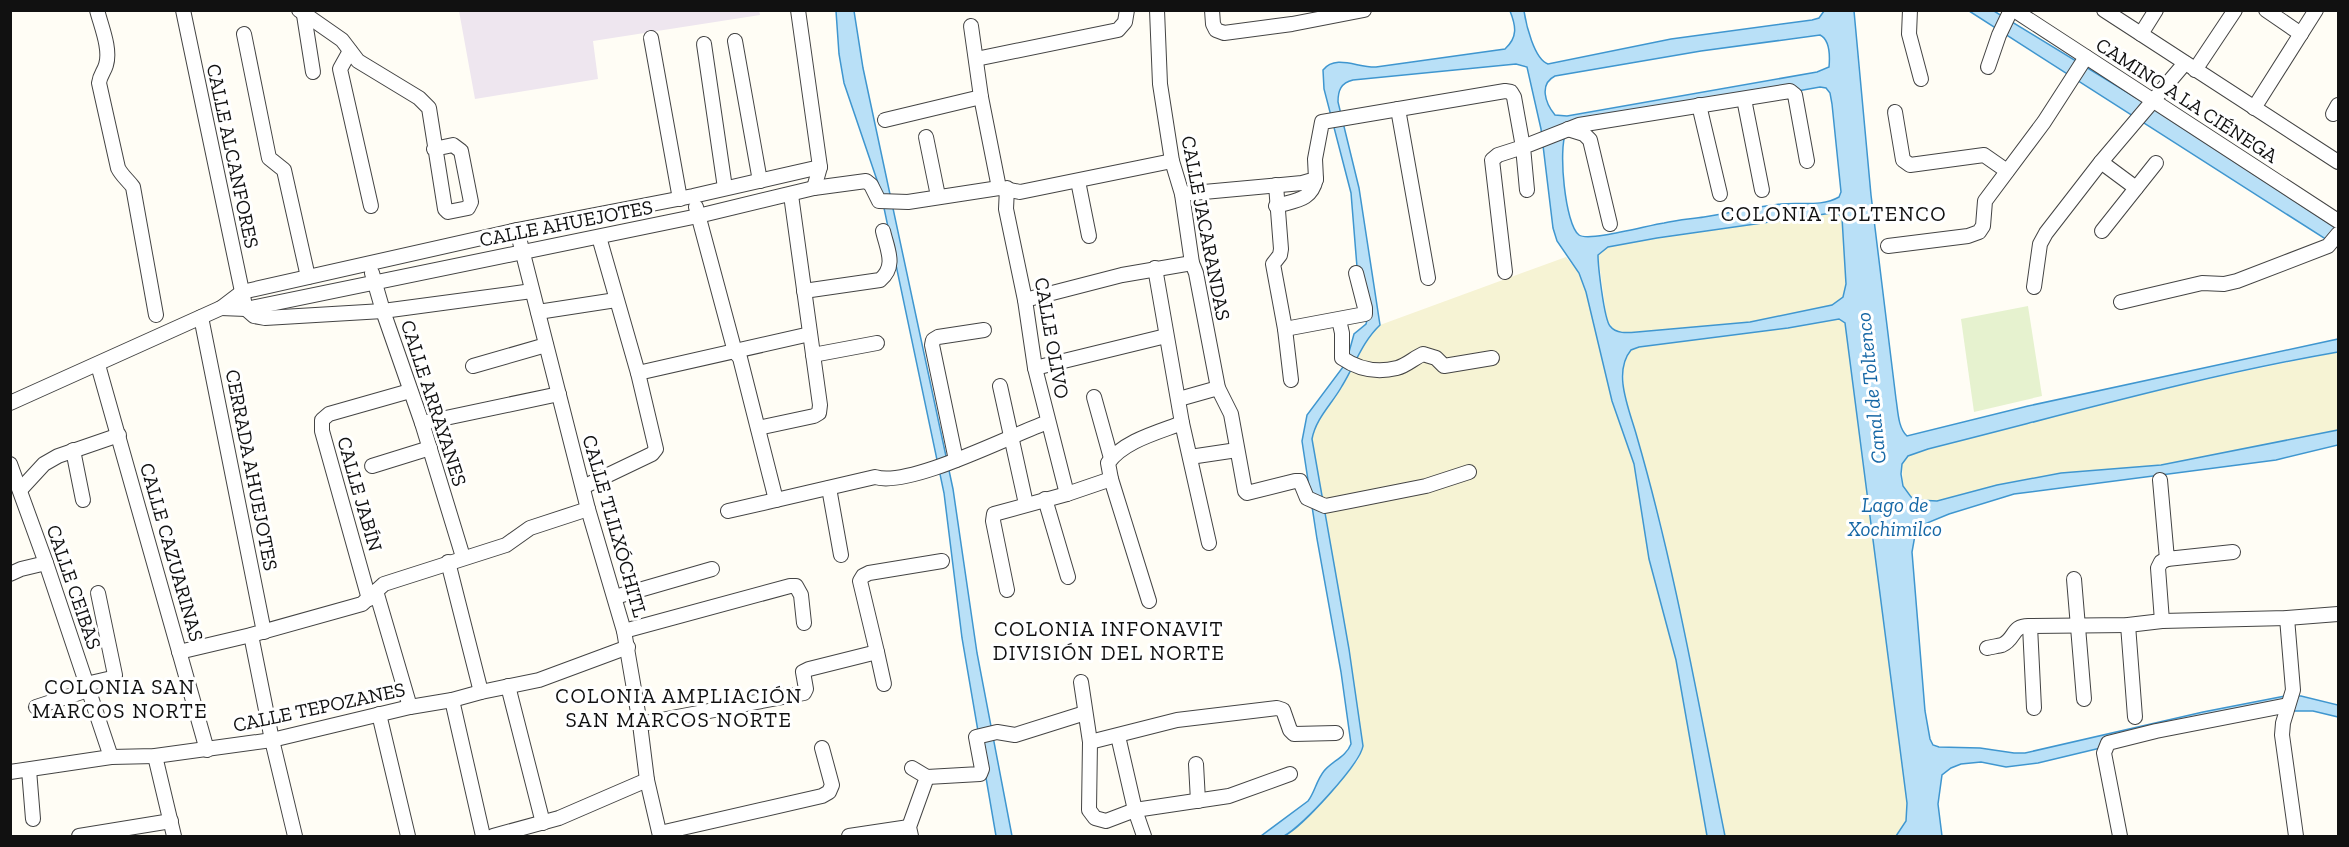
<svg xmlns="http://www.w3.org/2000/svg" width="2349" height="847" viewBox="0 0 2349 847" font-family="'Zilla Slab',serif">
  <rect width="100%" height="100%" fill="#fffdf5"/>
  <path fill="#eee6ef" d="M759 10 760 15 593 41 598 79 475 99 459 11Z"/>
  <g fill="#f6f3d4">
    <path d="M1836 213 1842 218 1846 291 1843 297 1832 305 1750 322 1637 332 1622 333 1614 330 1607 320 1598 255 1608 247 1657 238Z"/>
    <path d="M1566 257 1579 273 1586 292 1612 401 1634 464 1649 559 1676 660 1707 836H1283L1316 810 1358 760 1363 746 1349 649 1314 458 1312 439 1314 428 1342 386 1364 343 1380 325Z"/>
    <path d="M1839 319 1845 323 1848 331 1907 803 1906 821 1896 836H1725L1662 528 1624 392V364L1631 350 1639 347 1788 328Z"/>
    <path d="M2338 352V430L2161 465 2061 473 1997 485 1937 501 1919 500 1911 497 1903 486 1902 464 1908 456 1928 449 2083 408 2217 377Z"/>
  </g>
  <path fill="#e6f2cf" d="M2028 306 2042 396 1974 412 1961 319Z"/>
  <g fill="#b9e0f7" stroke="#3f96cf" stroke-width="1.5" fill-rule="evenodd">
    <path d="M836 11H854L863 68 953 489 977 653 1012 836H996L962 638 944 493 880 189 844 83 839 54Z"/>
    <path d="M1510 11H1524C1526 24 1534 59 1548 64L1671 39 1812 20 1819 18 1824 11H1854L1871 195 1896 399C1898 411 1898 428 1907 436L2028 406 2338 339V352C2200 376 2064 415 1928 449L1908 456 1902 464 1901 474 1903 486 1911 497 1919 500 1937 501 1997 485 2061 473 2161 465 2338 430V445L2276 460 2014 494 1949 514 1922 525 1915 535 1912 552 1925 711 1930 739 1933 745 1939 747 1980 748 2014 753H2025L2203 712 2285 696H2301L2338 705V717L2313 711H2275L2138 739 2038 763 2006 767 1981 762 1961 764 1951 768 1942 775 1938 804 1942 836H1896L1906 821 1907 803 1845 323 1839 319 1788 328 1639 347 1631 350C1612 373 1630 411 1637 437 1675 568 1698 702 1725 836H1707L1676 660 1649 559 1634 464 1612 401 1586 292 1579 273 1557 241 1553 228 1541 129 1527 67 1516 64 1353 80C1341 83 1338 90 1338 102L1359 188 1380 325C1362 342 1355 365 1342 386 1332 404 1316 418 1312 439L1349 649 1363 746C1360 764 1302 827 1284 836 1278 838 1268 836 1261 836L1308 801C1315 792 1316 781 1324 771 1332 761 1346 757 1351 744L1341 672 1317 539 1302 441 1307 415 1346 363 1354 334 1366 324 1367 320 1357 267 1351 193 1324 89 1323 70C1336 54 1358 68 1376 67L1505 49C1518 37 1516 26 1510 11ZM1820 35C1830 40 1830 56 1829 67L1817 72 1567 116 1555 115C1545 103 1539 84 1555 76L1701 51ZM1820 87 1826 88 1830 93 1832 104 1841 192 1839 197C1822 207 1800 202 1781 204 1755 207 1730 213 1704 217 1691 219 1677 220 1664 223 1649 225 1589 242 1579 235 1565 225 1558 148 1566 133ZM1832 213 1839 214 1842 218 1846 284 1843 297 1832 305 1750 322 1637 332C1627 333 1616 334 1610 326 1604 319 1598 265 1598 255L1608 247 1657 238Z"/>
    <path d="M1969 11H1994L2153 108 2338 229V247Z"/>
  </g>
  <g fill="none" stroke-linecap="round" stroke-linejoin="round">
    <g stroke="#444" stroke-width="16">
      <g id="street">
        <path d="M97 10C101 26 111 49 106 65 104 72 100 75 99 83L118 168C122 176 128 180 133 187L156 315"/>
        <path d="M183 10 244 301"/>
        <path d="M299 10 342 40 358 61 419 98 429 108 445 209 448 212 468 208 471 202 461 151 453 145 434 149"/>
        <path d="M798 10 820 167 814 188"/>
        <path d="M1157 10 1160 84 1172 161 1182 194 1192 263 1196 273 1218 388 1231 414 1245 491 1247 493 1295 481H1300L1307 498 1325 506 1426 486 1469 472"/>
        <path d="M1212 10 1213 24 1216 30 1224 33 1292 24 1364 10"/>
        <path d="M1910 10 1909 34 1921 79"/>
        <path d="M2014 10 2338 221"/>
        <path d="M2104 10 2338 162"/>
        <path d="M2266 10 2301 34"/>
        <path d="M304 15 313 72"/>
        <path d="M971 26 981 97 999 188"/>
        <path d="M244 34 269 158 284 170 308 277"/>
        <path d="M2141 34 2156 10"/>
        <path d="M651 38 680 199"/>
        <path d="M735 41 760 181"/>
        <path d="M704 44 725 188"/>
        <path d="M350 51 340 69 371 206"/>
        <path d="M976 59 1118 30 1125 22 1127 10"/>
        <path d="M1988 67 1999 35 2011 10"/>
        <path d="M2195 70 2235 10"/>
        <path d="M1744 99 1762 190"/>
        <path d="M1699 105 1720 194"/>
        <path d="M2254 108 2316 10"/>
        <path d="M1398 109 1428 278"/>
        <path d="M1895 112 1903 160 1910 165 1984 155 2007 171"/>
        <path d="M2333 114 2338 105"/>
        <path d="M885 120 981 97"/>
        <path d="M1568 129 1584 134 1590 140 1610 224"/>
        <path d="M926 137 938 196"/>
        <path d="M2101 162 2136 188"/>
        <path d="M1078 181 1089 236"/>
        <path d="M1276 185 1281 249 1280 255 1273 264 1285 329 1291 380"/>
        <path d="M1007 188 1006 209 1025 300 1035 368 1067 494"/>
        <path d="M1527 190 1523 147 1579 125 1790 91 1795 95 1807 161"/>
        <path d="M1182 194 1302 183 1316 179 1315 159 1322 122 1505 91 1511 92 1514 97 1523 147 1498 155 1492 160 1505 272"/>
        <path d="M1276 206C1296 200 1311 201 1316 179"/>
        <path d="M696 207 735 352 740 358 776 500 875 477C909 488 1011 435 1048 422"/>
        <path d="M517 230 588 509 624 631 640 724 647 780 660 836"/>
        <path d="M2102 231 2156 163"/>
        <path d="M1888 246 1968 236 1979 232 1983 226 1985 201 2044 122 2086 57"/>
        <path d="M1155 268 1182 423 1209 543"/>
        <path d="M372 273 383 311 422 423 463 557"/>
        <path d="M2034 287 2040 244 2046 233 2101 162 2185 63"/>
        <path d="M804 291 880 280C897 266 887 249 883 231"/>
        <path d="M1025 300 1122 275 1192 263"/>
        <path d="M2121 302 2202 283 2224 284 2237 281 2328 246 2338 234"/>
        <path d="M221 308 246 309 698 216 814 188 866 181 871 185 879 201 908 202 999 188 1020 192 1172 161"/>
        <path d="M246 309 254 316 265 318 383 311 532 291"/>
        <path d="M538 312 616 300"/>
        <path d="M201 317 264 632"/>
        <path d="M1339 320 1342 333V358C1358 369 1377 373 1397 368 1406 366 1414 358 1423 354L1436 358 1444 366 1492 358"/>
        <path d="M1285 329 1365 314V308L1356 273"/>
        <path d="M813 355 877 343"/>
        <path d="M98 365 207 750"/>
        <path d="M473 366 546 345"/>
        <path d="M1035 368 1166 336"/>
        <path d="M638 373 810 334"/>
        <path d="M1000 386 1026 504"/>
        <path d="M1094 397 1111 458"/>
        <path d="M1179 399 1218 388"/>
        <path d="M10 403 221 308 242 292 517 230 693 196 820 167"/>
        <path d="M422 423 559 394"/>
        <path d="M758 428 814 416 819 413 820 405 791 195"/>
        <path d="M73 450 83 500"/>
        <path d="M1190 457 1237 450"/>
        <path d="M956 460 932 345 933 340 938 337 984 330"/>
        <path d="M10 464 46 563 111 757"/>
        <path d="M372 466 430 448"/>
        <path d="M1111 479 1149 601"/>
        <path d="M2160 480 2167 559 2233 552"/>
        <path d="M583 487 652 454 656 449 638 373 599 237"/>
        <path d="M829 488 841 555"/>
        <path d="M20 490 44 464 58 456 119 435"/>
        <path d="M1045 499 1068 577"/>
        <path d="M728 511 776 500"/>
        <path d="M448 562 481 692"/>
        <path d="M10 574 21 569 46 563"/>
        <path d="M2074 579 2084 699"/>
        <path d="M1007 590 993 521 994 514 1067 494 1111 479 1108 463C1123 441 1159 432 1182 423"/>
        <path d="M376 591 410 707"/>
        <path d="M615 597 712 569"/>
        <path d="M369 599 322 431V420L329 414 410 391"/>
        <path d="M2287 618 2293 690 2283 723 2282 735 2296 836"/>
        <path d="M2162 621 2158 568 2161 562 2167 559"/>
        <path d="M2128 625 2135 717"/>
        <path d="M624 631 790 586H796L801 595 804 623"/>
        <path d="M251 635 272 740 295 836"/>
        <path d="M1987 648C1991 647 1998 646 2002 645 2016 639 2011 625 2030 626"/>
        <path d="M179 652 251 635 362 604 384 584 506 545 530 528 588 509"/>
        <path d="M877 652 884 684"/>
        <path d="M1081 682 1090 742 1089 810 1095 818 1106 821 1135 810 1229 796 1290 774"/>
        <path d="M86 684 112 678 115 675 98 593"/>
        <path d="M508 686 543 823"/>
        <path d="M452 700 483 836"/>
        <path d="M36 707 88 690"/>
        <path d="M2034 708 2030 626 2128 625 2162 621 2287 618 2338 614"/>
        <path d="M379 714 408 836"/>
        <path d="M640 724 804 693 806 689 803 672 809 669 877 652 860 581 863 576 869 573 942 561"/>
        <path d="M1118 736 1135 810 1144 836"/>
        <path d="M1090 742 1177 720 1277 708 1283 710 1290 730 1294 734 1336 733"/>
        <path d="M155 756 174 836"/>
        <path d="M1196 764 1198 801"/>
        <path d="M29 770 33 819"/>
        <path d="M10 772 111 757 155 756 272 740 410 707 452 700 481 692 539 680 628 647"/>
        <path d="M927 777 980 774 982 769 976 737 997 732 1015 735 1085 713"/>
        <path d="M660 833 822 796 829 792 832 785 822 748"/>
        <path d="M79 836 171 821"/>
        <path d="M493 836 559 818 647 780"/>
        <path d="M849 836 909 827"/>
        <path d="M911 836 909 827 927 777 912 768"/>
        <path d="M2120 836 2104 753 2108 743 2156 731 2288 705"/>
      </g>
    </g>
    <use href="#street" stroke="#fff" stroke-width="14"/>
  </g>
  <g text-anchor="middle" stroke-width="6" stroke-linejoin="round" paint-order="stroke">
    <g font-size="20" fill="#111" stroke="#fff">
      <text transform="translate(2187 100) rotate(33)" y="7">CAMINO A LA CIÉNEGA</text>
      <text transform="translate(233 156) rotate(78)" y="7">CALLE ALCANFORES</text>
      <text transform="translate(566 223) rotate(-11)" y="7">CALLE AHUEJOTES</text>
      <text transform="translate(1206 228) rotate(79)" y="7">CALLE JACARANDAS</text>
      <text transform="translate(1052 338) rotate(80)" y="7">CALLE OLIVO</text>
      <text transform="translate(434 403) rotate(72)" y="7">CALLE ARRAYANES</text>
      <text transform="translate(252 470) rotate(79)" y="7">CERRADA AHUEJOTES</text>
      <text transform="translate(360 494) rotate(74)" y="7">CALLE JABÍN</text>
      <text transform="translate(615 526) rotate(74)" y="7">CALLE TLILXÓCHITL</text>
      <text transform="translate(172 552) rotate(74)" y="7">CALLE CAZUARINAS</text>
      <text transform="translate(74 587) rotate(71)" y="7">CALLE CEIBAS</text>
      <text transform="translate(319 707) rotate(-12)" y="7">CALLE TEPOZANES</text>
    </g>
    <g font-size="21" letter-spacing="1.5" fill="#111" stroke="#fff">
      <text x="1834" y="221">COLONIA TOLTENCO</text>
      <text x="1109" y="636">COLONIA INFONAVIT<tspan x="1109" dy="24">DIVISIÓN DEL NORTE</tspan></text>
      <text x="120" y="694">COLONIA SAN<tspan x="120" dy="24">MARCOS NORTE</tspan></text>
      <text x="679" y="703">COLONIA AMPLIACIÓN<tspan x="679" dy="24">SAN MARCOS NORTE</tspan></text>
    </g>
    <g font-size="21" font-style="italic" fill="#1768a6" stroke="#fff">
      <text transform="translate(1871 388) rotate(-96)" y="7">Canal de Toltenco</text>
      <text x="1895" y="512">Lago de<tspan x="1895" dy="24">Xochimilco</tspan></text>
    </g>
  </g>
  <rect width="2349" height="847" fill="none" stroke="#111111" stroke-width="24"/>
</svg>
